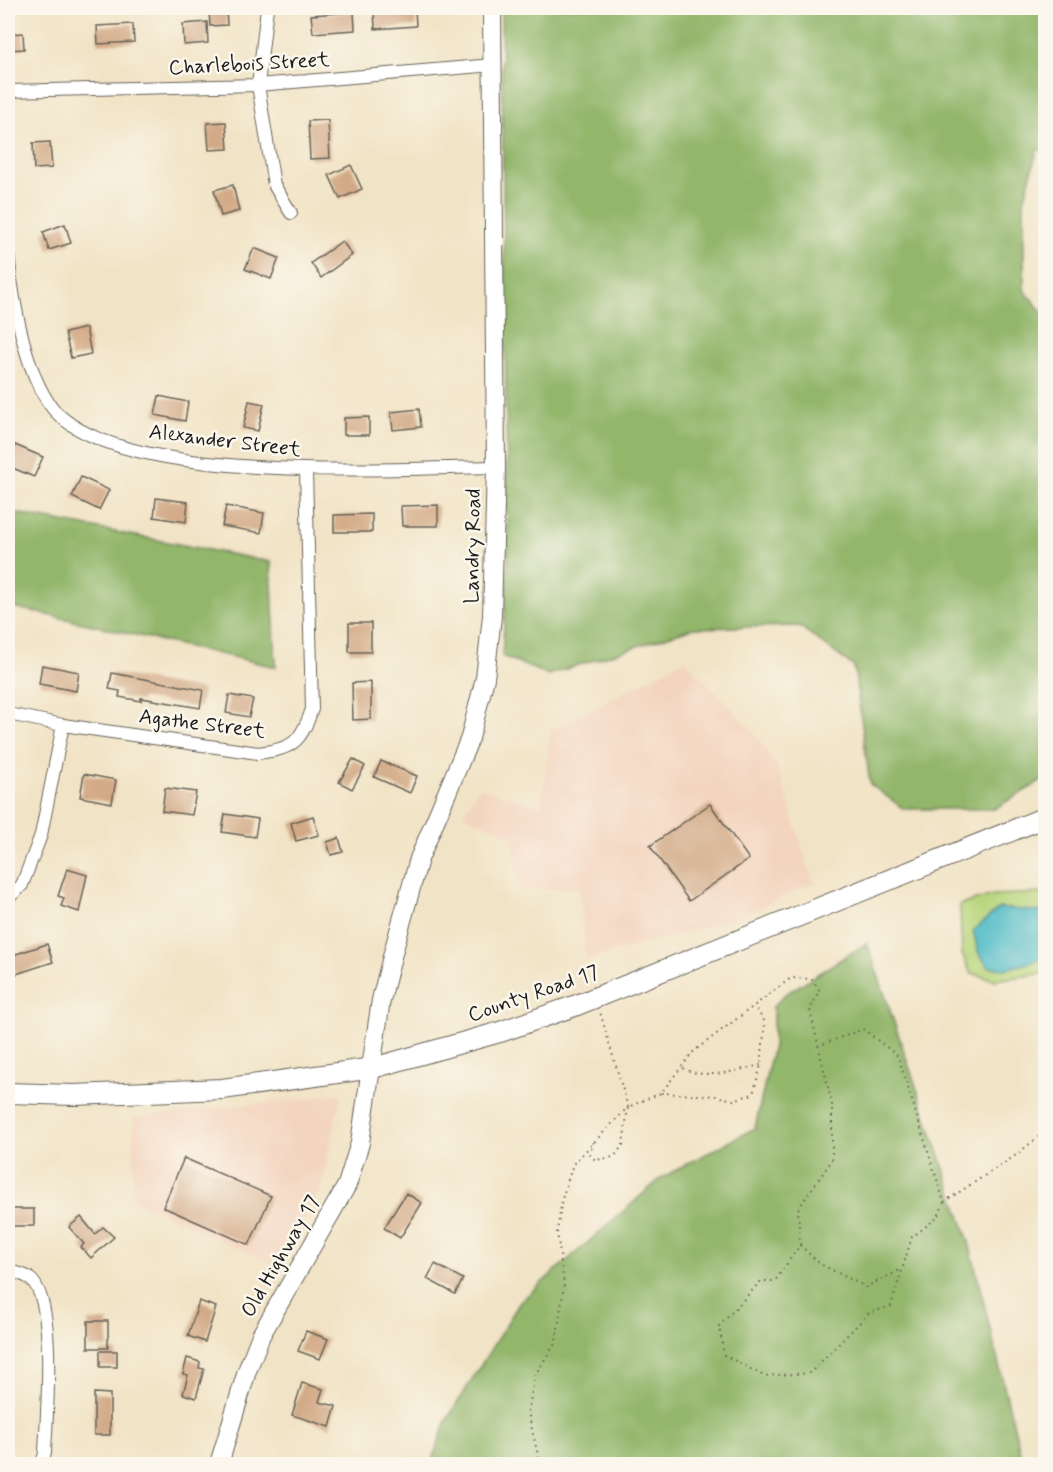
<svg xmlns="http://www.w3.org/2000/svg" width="1053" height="1472" viewBox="0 0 1053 1472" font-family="Mynerve,sans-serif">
  <rect width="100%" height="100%" fill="#fbf7ec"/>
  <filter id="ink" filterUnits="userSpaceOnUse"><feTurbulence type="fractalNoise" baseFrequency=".0167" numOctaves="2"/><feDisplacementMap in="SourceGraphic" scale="12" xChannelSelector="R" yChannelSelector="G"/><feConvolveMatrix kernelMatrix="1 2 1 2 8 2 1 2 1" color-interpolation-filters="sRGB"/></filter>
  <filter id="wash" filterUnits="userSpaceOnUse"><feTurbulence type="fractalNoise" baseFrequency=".008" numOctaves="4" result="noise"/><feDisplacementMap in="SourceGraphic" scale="24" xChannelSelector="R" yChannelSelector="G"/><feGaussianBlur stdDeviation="1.35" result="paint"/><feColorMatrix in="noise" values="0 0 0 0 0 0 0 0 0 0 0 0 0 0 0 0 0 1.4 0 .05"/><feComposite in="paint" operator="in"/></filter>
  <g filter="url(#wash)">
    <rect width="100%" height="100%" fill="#f1e3c5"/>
    <g fill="#f3d4be">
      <path d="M685 660 750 728 777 766 813 883 737 918 586 960 580 888 520 890 512 836 463 815 479 788 541 806 551 730Z"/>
      <path d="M341 1094 321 1189 279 1266 133 1200V1118Z"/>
    </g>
    <path fill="#b8d57b" stroke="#6a784c" stroke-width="1.5" d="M1045 893V973L995 980 971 973 962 954 960 905 993 895Z"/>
    <g fill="#92b66b" stroke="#576944" stroke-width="1.5">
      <path d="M501 8H1045V148L1037 151 1024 202V290L1046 317 1045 779 994 809H904L870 784 854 667 799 626 693 628 548 675 502 656 508 563Z"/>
      <path d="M8 508 11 512 271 562 276 667 8 606Z"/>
      <path d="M867 943 969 1242 1023 1464H431L445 1423 520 1302 661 1178 755 1128 773 1046V1007L784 995Z"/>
    </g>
    <path fill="#4cb9c6" stroke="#346a71" stroke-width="1.5" d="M999 908 1045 912V959L1005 969 989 967 979 954 973 931Z"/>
    <g id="blocks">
      <g fill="#d3aa87">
        <path d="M226 8 227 25 210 26 209 10Z"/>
        <path d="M415 8 416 26 375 29 374 9Z"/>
        <path d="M354 12 355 30 313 33 311 15Z"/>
        <path d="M207 22 208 43 184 45 183 24Z"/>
        <path d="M133 24 134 42 98 44 97 26Z"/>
        <path d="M23 33 24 49 8 50V34Z"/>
        <path d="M328 120 330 158 310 159 308 121Z"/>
        <path d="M226 122 228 149 209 150 207 123Z"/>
        <path d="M50 142 52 168 34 169 33 143Z"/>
        <path d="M351 165 362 189 340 199 329 175Z"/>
        <path d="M233 185 239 211 221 216 214 190Z"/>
        <path d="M65 224 71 243 49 250 43 232Z"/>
        <path d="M342 241 352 255 321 278 311 263Z"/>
        <path d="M254 248 279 258 271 279 245 269Z"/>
        <path d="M86 328 91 354 71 358 65 333Z"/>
        <path d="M159 396 188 402 185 421 155 415Z"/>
        <path d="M249 401 264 404 258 431 243 428Z"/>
        <path d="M419 409 421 427 393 430 391 412Z"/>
        <path d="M369 417V435H344V418Z"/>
        <path d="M15 445 43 457 34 477 8 466Z"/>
        <path d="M81 477 109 490 99 510 72 497Z"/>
        <path d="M156 498 188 502 186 522 154 517Z"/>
        <path d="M438 505V526H402L401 506Z"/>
        <path d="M226 506 264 513 261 533 222 526Z"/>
        <path d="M372 514V532H334V515Z"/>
        <rect x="349" y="623" width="22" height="29"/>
        <path d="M42 665 79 672 76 691 39 684Z"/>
        <path d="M112 673 203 690 200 708 141 698V701L119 697 120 691 109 689Z"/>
        <path d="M371 682V719L353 720 352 683Z"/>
        <path d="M229 695 253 699 249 717 226 713Z"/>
        <path d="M353 759 365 766 352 789 339 782Z"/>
        <path d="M381 761 417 776 410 793 374 777Z"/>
        <path d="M84 774 116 780 112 803 80 797Z"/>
        <path d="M165 788 196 792 192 815 162 811Z"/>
        <path d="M710 804 749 859 689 901 650 846Z"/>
        <path d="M225 814 258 819 255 837 222 832Z"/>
        <path d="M313 816 319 835 296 841 291 823Z"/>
        <path d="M339 838 343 852 331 855 327 842Z"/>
        <path d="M67 869 87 875 79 912 61 906 64 898 58 896Z"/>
        <path d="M47 944 53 962 16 974 10 956Z"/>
        <path d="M184 1158 271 1196 249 1245 163 1207Z"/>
        <path d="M406 1193 422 1203 400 1238 384 1228Z"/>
        <rect x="8" y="1209" width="26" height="17"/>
        <path d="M81 1217 95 1234 103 1227 114 1237 91 1258 81 1247 84 1244 69 1227Z"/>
        <path d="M435 1264 463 1279 455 1294 427 1279Z"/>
        <path d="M199 1301 216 1307 205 1342 188 1336Z"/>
        <rect x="88" y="1321" width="20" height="27"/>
        <path d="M306 1331 328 1339 320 1359 298 1351Z"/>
        <rect x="100" y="1351" width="17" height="16"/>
        <path d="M187 1358 200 1362 199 1368 204 1369 196 1398 183 1394 188 1375 183 1374Z"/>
        <path d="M302 1383 323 1389 319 1402 336 1406 330 1427 292 1415Z"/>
        <path d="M94 1393 110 1394V1435H94Z"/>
      </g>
    </g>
  </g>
  <g filter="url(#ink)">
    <use href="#blocks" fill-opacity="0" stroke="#676257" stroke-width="1.5"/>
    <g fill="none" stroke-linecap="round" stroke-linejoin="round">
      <g stroke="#676257" stroke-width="14">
        <g id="street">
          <path d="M267 8 258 85 274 185 291 213"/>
          <path d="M8 91 258 85 493 65"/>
          <path d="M8 253C12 296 26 385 59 415 134 485 395 468 496 467"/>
          <path d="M8 714 63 725 258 753C293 749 301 742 312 709L306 470"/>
          <path d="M8 898 22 885 41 835 63 725"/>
          <path d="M8 1270C14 1273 24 1274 29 1278 58 1297 46 1420 45 1453L42 1464"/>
        </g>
      </g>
      <g stroke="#676257" stroke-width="20">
        <path id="secondary" d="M219 1464 247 1371 261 1335 347 1185 360 1143 381 1000 394 949 419 859 470 738 485 678 492 616 496 467 492 8"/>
      </g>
      <g stroke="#676257" stroke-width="22">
        <path id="primary" d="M8 1093 74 1095 222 1089 373 1068 500 1032 577 1005 1046 817"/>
      </g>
      <g stroke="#676257" stroke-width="2" stroke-dasharray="1.5 4.5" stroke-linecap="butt">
        <path d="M683 1068C705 1081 737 1070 761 1065"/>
        <path d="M661 1093 716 1096 733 1100 753 1094 761 1065 765 1022 754 1006"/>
        <path d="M593 1142 590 1154 595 1160 614 1157 623 1145 628 1107 661 1093 694 1051 791 978 812 979 819 990 810 1010 832 1104V1160L798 1209 800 1245 775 1281H761L719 1326 724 1355 764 1376 810 1373 869 1313 891 1306 912 1237 938 1217 944 1202 898 1056 863 1029 818 1046"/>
        <path d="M944 1202 1012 1158 1046 1131"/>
        <path d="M800 1245 820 1264 866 1287 900 1270"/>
        <path d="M540 1464 528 1412 535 1375 556 1342 564 1285 557 1232 562 1199 573 1164 628 1107 600 1012"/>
      </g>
      <use href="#street" stroke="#fff" stroke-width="12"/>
      <use href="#secondary" stroke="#fff" stroke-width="18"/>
      <use href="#primary" stroke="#fff" stroke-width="20"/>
    </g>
  </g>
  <g text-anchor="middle" stroke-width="5" stroke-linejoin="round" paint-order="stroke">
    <g font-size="21" fill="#1c1c1c" stroke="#fbf7ec">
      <text transform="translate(249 63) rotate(-3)" y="7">Charlebois Street</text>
      <text transform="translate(225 440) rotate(7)" y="7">Alexander Street</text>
      <text transform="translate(472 546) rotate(-89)" y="7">Landry Road</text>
      <text transform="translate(202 723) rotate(7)" y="7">Agathe Street</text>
      <text transform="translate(533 993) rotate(-19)" y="7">County Road 17</text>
      <text transform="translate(280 1256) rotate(-60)" y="7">Old Highway 17</text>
    </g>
  </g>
  <rect width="1053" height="1472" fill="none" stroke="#fbf7ec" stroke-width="30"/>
</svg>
